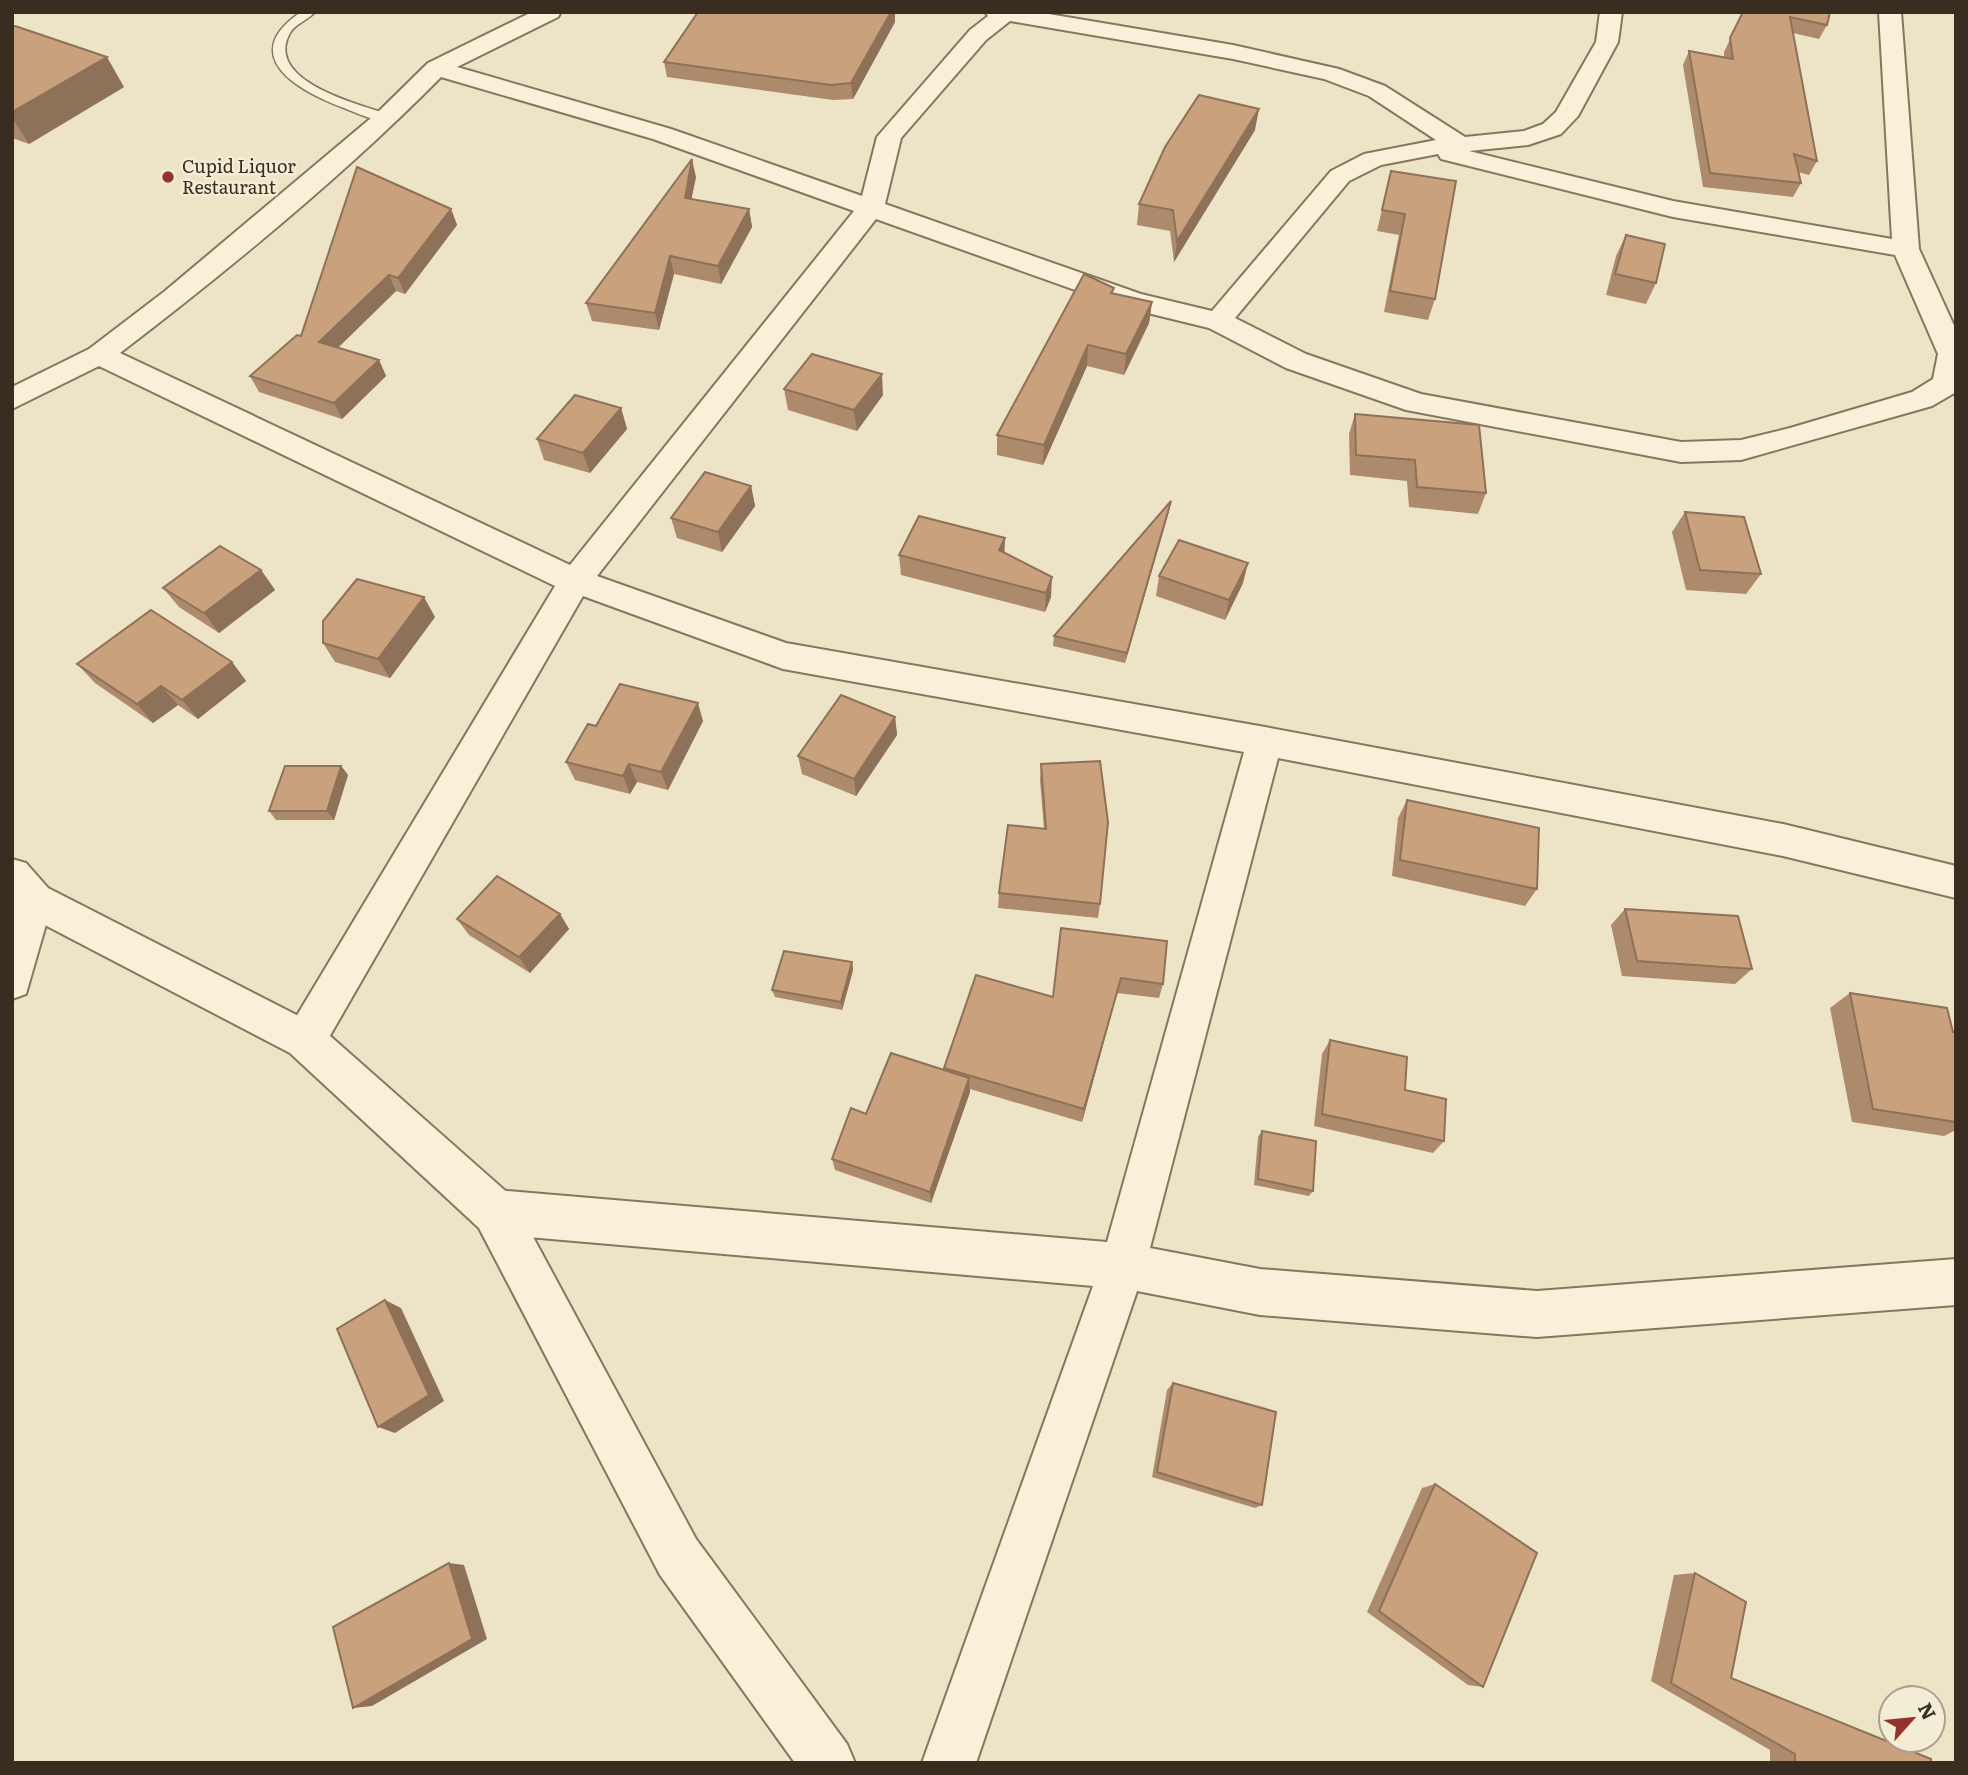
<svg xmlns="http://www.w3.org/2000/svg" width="1968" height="1775" viewBox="0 0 1968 1775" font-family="Literata,serif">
  <rect width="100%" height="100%" fill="#ede3c6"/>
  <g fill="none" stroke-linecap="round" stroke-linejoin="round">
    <g stroke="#88765c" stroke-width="3">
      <path id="service" d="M301 12H315C308 20 295 24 290 33 263 81 360 105 391 115V121C377 123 357 113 344 108 298 91 236 56 301 12Z"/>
    </g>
    <g stroke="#88765c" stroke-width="4">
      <g id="minor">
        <path d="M532 12H561L558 17 457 67 671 129 862 196 877 137 970 30 988 16 985 12H1037L1233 45 1339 69 1385 86 1465 137 1524 131 1543 124 1556 112 1596 42 1600 12H1622L1618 42 1578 116 1561 134 1528 145 1469 151 1673 201 1892 239 1879 12H1901L1919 249 1956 330V392L1932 406 1741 460 1681 462 1406 410 1286 368 1209 328 1123 307 876 219 597 576 786 643 1265 727 1783 824 1956 866V898L1783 856 1278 758 1150 1248 1260 1269 1537 1291 1956 1259V1305L1537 1337 1260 1315 1137 1291 976 1763H922L1093 1286 495 1234 479 1228 473 1212 479 1196 495 1190 1107 1242 1244 752 783 669 583 596 320 1053 305 1059 290 1053 284 1040 290 1027 555 586 99 366 12 409V387L89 349 165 291 377 113 428 63ZM1010 21 1233 59 1324 79 1369 96 1436 140 1364 154 1331 171 1212 311 1141 294 885 204 901 138 986 40ZM441 77 653 139 854 211 570 565 120 353C231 268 342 177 441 77ZM1438 154 1441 159 1673 217 1895 255 1938 354 1933 379 1912 392 1790 428 1741 440 1681 442 1421 394 1306 354 1235 318 1349 181 1381 165Z"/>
        <path d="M34 883 48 888 53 900 26 994 12 999V908L20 888Z"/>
      </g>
    </g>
    <g stroke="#88765c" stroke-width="4">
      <path id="tertiary" d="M12 859 26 863 48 888 320 1027 511 1196 696 1539 847 1744 855 1763H795L660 1575 479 1228 290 1053 20 912 12 902Z"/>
    </g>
    <use href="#service" fill="#f8f0d9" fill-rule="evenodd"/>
    <use href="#minor" fill="#f8f0d9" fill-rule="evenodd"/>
    <use href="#tertiary" fill="#f8f0d9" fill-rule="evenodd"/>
  </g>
  <g fill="#ae8a6c">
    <path d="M698 12H895V22L853 99 833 100 667 77 664 62Z"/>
    <path d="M1743 12H1830L1827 25 1819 39 1793 33 1817 161 1809 175 1798 172 1801 183 1793 197 1703 187 1683 65 1689 51 1724 57V52Z"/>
    <path d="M12 27 124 87 29 144 12 138Z"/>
    <path d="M1255 130 1174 262 1170 231 1137 225 1139 204Z"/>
    <path d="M1391 171 1435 299 1428 320 1384 312 1399 235 1377 231Z"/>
    <path d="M696 177 691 199 749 209 752 227 721 284 674 274 659 330 592 321 586 303Z"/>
    <path d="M451 209 457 225 405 294 396 291 338 348 379 360 386 376 342 419 259 392 250 376 301 336Z"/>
    <path d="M1626 235 1656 283 1646 304 1606 295 1616 256Z"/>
    <path d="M1114 288 1113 293 1152 302 1149 323 1124 375 1087 366 1043 465 997 455V435Z"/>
    <path d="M784 389 883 395 857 431 788 410Z"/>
    <path d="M621 408 627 429 590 473 544 460 537 439Z"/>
    <path d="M1355 414 1486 493 1478 514 1409 507 1407 481 1350 475 1349 434Z"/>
    <path d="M751 486 755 506 722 552 677 538 671 518Z"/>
    <path d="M1169 511 1125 663 1053 646 1054 636Z"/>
    <path d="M1685 512 1761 574 1746 594 1686 590 1672 532Z"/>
    <path d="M1005 538 1004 552 1051 597 1045 612 901 575 899 555Z"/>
    <path d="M261 570 275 590 219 633 179 607 163 588Z"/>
    <path d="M1159 576 1243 583 1225 620 1156 596Z"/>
    <path d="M435 617 390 678 335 662 323 643Z"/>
    <path d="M232 662 246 681 198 719 178 705 153 723 95 683 77 664Z"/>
    <path d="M895 717 897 735 856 796 802 774 798 756Z"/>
    <path d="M703 721 668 790 637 782 630 794 575 780 566 762 596 726Z"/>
    <path d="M1041 764 1100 904 1098 918 998 908 999 893 1044 829 1040 780Z"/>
    <path d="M341 766 348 775 334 820H276L269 811Z"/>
    <path d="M1407 800 1537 889 1525 906 1392 876 1398 818Z"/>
    <path d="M1625 909 1752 969 1735 984 1622 976 1611 925Z"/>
    <path d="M560 914 569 929 530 973 469 935 457 919Z"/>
    <path d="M1061 928 1163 984 1159 998 1117 993 1082 1122 970 1089V1092L931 1203 835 1170 832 1159 866 1114 945 1070 944 1068 1053 997Z"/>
    <path d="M852 962 853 970 842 1010 775 997 772 990Z"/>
    <path d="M1850 993 1956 1033V1130L1944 1136 1852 1122 1830 1008Z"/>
    <path d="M1330 1040 1405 1090 1444 1141 1433 1153 1314 1126 1322 1054Z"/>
    <path d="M1262 1131 1313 1191 1309 1196 1254 1185 1258 1137Z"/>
    <path d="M1173 1383 1262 1505 1255 1508 1152 1477 1167 1390Z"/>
    <path d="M1435 1484 1483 1687 1468 1685 1367 1612 1422 1488Z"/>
    <path d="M1695 1573 1731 1678 1931 1763H1770V1750L1651 1681 1674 1575Z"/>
  </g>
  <g fill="#8d7158">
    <path d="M891 12H895V22L853 99 851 83Z"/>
    <path d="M107 57 124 87 29 144 12 118V112Z"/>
    <path d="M1259 109 1255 130 1174 262 1177 241Z"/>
    <path d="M692 159 696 177 688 216 685 198Z"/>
    <path d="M451 209 457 225 405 294 398 278Z"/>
    <path d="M749 209 752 227 721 284 718 266Z"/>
    <path d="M670 256 674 274 659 330 655 313Z"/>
    <path d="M389 275 396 291 327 358 319 342Z"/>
    <path d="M1152 302 1149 323 1124 375 1126 354Z"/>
    <path d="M1088 345 1087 366 1043 465 1044 445Z"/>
    <path d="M379 360 386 376 342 419 334 403Z"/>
    <path d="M882 374 883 395 857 431 854 410Z"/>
    <path d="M621 408 627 429 590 473 583 453Z"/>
    <path d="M751 486 755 506 722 552 718 532Z"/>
    <path d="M1171 501 1169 511 1125 663 1127 653Z"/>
    <path d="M1005 538 1004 558 999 550Z"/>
    <path d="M1248 563 1243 583 1225 620 1229 600Z"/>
    <path d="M261 570 275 590 219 633 204 613Z"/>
    <path d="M1052 577 1051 597 1045 612 1046 593Z"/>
    <path d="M424 597 435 617 390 678 378 659Z"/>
    <path d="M232 662 246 681 198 719 182 700Z"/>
    <path d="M161 686 178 705 153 723 137 704Z"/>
    <path d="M698 703 703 721 668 790 661 772Z"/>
    <path d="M895 717 897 735 856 796 854 779Z"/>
    <path d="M629 764 637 782 630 794 623 776Z"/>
    <path d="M341 766 348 775 334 820 327 811Z"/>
    <path d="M560 914 569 929 530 973 519 957Z"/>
    <path d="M852 962 853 970 842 1010 841 1002Z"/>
    <path d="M1121 978 1117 993 1082 1122 1084 1109Z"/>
    <path d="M969 1078 970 1092 931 1203 930 1192Z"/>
    <path d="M385 1300 401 1308 444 1401 395 1433 378 1427Z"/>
    <path d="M449 1563 464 1565 487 1639 372 1706 353 1708Z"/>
  </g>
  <g fill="#caa17d" stroke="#8d7158" stroke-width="2">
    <path d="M698 12H891L851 83 831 85 664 62Z"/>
    <path d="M1743 12H1830L1827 25 1790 17 1817 161 1794 154 1801 183 1710 173 1689 51 1733 59 1730 38Z"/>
    <path d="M15 26 107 57 12 112V27Z"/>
    <path d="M1199 95 1259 109 1177 241 1173 210 1139 204 1165 147Z"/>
    <path d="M692 159 685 198 749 209 718 266 670 256 655 313 586 303Z"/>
    <path d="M357 167 451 209 398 278 389 275 319 342 379 360 334 403 250 376 297 335 301 336Z"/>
    <path d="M1391 171 1456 181 1435 299 1390 291 1405 214 1382 210Z"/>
    <path d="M1626 235 1665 244 1656 283 1615 274Z"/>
    <path d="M1084 274 1114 288 1111 293 1152 302 1126 354 1088 345 1044 445 997 435Z"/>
    <path d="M812 354 882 374 854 410 784 389Z"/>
    <path d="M575 395 621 408 583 453 537 439Z"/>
    <path d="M1355 414 1479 425 1486 493 1417 487 1415 460 1356 455Z"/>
    <path d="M705 472 751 486 718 532 671 518Z"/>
    <path d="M1171 501 1127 653 1054 636Z"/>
    <path d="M1685 512 1744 517 1761 574 1700 570Z"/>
    <path d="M919 516 1005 538 999 550 1052 577 1046 593 899 555Z"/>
    <path d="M1179 540 1248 563 1229 600 1159 576Z"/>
    <path d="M220 546 261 570 204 613 163 588Z"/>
    <path d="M357 579 424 597 378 659 323 643V621Z"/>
    <path d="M151 610 232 662 182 700 161 686 137 704 77 664Z"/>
    <path d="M620 684 698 703 661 772 629 764 623 776 566 762 588 724 596 726Z"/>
    <path d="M841 695 895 717 854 779 798 756Z"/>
    <path d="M1100 761 1108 822 1100 904 999 893 1008 825 1046 829 1041 764Z"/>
    <path d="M285 766H341L327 811H269Z"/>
    <path d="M1407 800 1539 828 1537 889 1400 860Z"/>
    <path d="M497 876 560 914 519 957 457 919Z"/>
    <path d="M1625 909 1738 916 1752 969 1637 961Z"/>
    <path d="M1061 928 1167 941 1163 984 1121 978 1084 1109 944 1068 976 975 1053 997Z"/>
    <path d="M784 951 852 962 841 1002 772 990Z"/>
    <path d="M1850 993 1947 1008 1953 1032 1956 1033V1122L1873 1109Z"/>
    <path d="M1330 1040 1407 1057 1405 1090 1446 1099 1444 1141 1322 1114Z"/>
    <path d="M891 1053 969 1078 930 1192 832 1159 851 1108 866 1114Z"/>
    <path d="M1262 1131 1316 1141 1313 1191 1258 1179Z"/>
    <path d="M385 1300 429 1395 378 1427 337 1329Z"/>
    <path d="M1173 1383 1276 1412 1262 1505 1157 1472Z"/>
    <path d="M1435 1484 1537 1553 1483 1687 1379 1611Z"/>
    <path d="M449 1563 472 1639 353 1708 333 1627Z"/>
    <path d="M1695 1573 1746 1602 1731 1678 1931 1759V1763H1795V1754L1671 1683Z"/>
  </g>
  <circle fill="#94332e" stroke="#f4edd5" stroke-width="2.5" cx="168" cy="177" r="7"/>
  <g text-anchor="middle" stroke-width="5" stroke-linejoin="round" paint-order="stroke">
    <g font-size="18" fill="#382d20" stroke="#f4edd5" text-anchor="start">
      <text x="182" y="173">Cupid Liquor<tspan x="182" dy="21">Restaurant</tspan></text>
    </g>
  </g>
  <rect width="1968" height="1775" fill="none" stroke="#382d20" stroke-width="28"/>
  <g transform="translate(1912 1719) rotate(63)"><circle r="33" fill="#f4edd5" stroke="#a9a08d" stroke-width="2"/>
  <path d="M0-5L12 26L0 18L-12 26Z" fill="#94332e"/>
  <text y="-10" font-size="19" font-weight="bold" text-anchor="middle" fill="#382d20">N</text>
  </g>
</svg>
